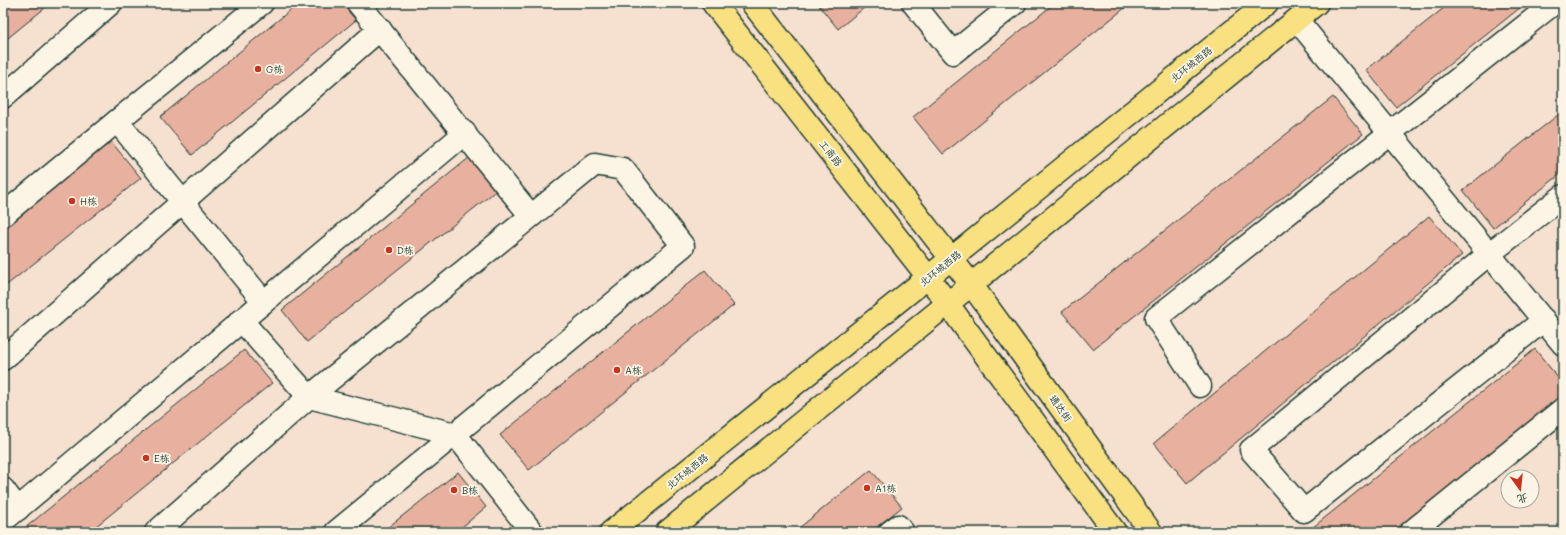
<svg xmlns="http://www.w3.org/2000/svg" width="1566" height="535" viewBox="0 0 1566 535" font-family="Mali,'LXGW WenKai TC',sans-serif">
  <rect width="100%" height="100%" fill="#f6e0d0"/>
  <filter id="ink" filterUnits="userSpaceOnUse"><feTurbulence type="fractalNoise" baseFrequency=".025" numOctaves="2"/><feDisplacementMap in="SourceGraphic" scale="8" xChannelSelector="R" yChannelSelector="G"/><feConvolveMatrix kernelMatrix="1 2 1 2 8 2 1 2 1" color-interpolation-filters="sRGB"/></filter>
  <g filter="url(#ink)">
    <g fill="#e8b09e" stroke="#1f3d34">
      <path d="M3 3H51L3 42Z"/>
      <path d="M299 3H341L356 20 192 155 160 117Z"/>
      <path d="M817 3H870L838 29Z"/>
      <path d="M1055 3H1131L943 154 913 117Z"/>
      <path d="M1450 3H1526L1396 107 1366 70Z"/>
      <path d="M1333 97 1363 134 1093 349 1062 312Z"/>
      <path d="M1563 111V172L1493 228 1463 190Z"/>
      <path d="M109 139 141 178 3 288V225Z"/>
      <path d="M470 157 497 190 307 342 282 310Z"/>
      <path d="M1429 216 1462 255 1187 483 1154 443Z"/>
      <path d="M705 270 734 305 529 470 500 435Z"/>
      <path d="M1535 349 1563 384V395L1392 532H1307Z"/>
      <path d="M244 350 272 383 89 532H20Z"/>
      <path d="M871 470 902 507 870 532H794Z"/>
      <path d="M458 472 486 507 456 532H382Z"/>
    </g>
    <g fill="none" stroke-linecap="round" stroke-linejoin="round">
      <g stroke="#1f3d34" stroke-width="25">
        <g id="minor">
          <path d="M358 3 531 216"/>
          <path d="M913 3 953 53 1015 3"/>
          <path d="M1297 20 1563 344"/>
          <path d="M3 97 111 3"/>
          <path d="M117 121 262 3"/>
          <path d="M3 215 117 121 263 301"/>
          <path d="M241 320 309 397 455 434 532 532"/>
          <path d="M1544 320 1304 511 1251 450 1489 254 1563 196"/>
          <path d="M3 359 380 29"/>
          <path d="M1200 386 1156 318 1554 3"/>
          <path d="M3 489 18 509"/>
          <path d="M3 521 465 133"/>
          <path d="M156 532 309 397 595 164 623 169 683 246 336 532"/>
          <path d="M890 532 898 526 903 532"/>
          <path d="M1411 532 1563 409"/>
        </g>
      </g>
      <g stroke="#1f3d34" stroke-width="25">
        <g id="major">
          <path d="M713 3 928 277 1115 532"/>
          <path d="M752 3 971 284 1151 532"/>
          <path d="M611 532 952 258 1267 3"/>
          <path d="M667 532 1317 3"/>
        </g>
      </g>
      <use href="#minor" stroke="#fcf5e5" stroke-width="22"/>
      <use href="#major" stroke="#f9e181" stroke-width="22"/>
    </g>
  </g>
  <g fill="#c8321e" stroke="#fcf5e5" stroke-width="1.5">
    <circle cx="258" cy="69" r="4"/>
    <circle cx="72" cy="201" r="4"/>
    <circle cx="389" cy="250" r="4"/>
    <circle cx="617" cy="370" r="4"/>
    <circle cx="146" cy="458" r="4"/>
    <circle cx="867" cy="488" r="4"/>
    <circle cx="454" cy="490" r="4"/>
  </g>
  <g text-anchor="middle" stroke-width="3.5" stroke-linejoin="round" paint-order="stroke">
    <g font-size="10" fill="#1f3d34" stroke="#fcf5e5">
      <text transform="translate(1191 64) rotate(-39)" y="4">北环城西路</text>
      <text transform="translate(831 153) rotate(52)" y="4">工商路</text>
      <text transform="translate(940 268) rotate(-39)" y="4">北环城西路</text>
      <text transform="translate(1061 408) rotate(54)" y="4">通达街</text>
      <text transform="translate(687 471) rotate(-39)" y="4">北环城西路</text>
    </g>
    <g font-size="10" fill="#1f3d34" stroke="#fcf5e5" text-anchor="start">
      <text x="266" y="73">G栋</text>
      <text x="80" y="205">H栋</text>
      <text x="397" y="254">D栋</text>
      <text x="625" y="374">A栋</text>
      <text x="154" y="462">E栋</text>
      <text x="875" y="492">A1栋</text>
      <text x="462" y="494">B栋</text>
    </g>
  </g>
  <rect width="1566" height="535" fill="none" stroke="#fcf5e5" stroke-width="16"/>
  <rect x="8" y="8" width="1550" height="519" fill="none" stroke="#1f3d34" stroke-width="1.5" filter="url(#ink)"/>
  <g transform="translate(1520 489) rotate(165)"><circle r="19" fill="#fcf5e5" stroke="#a4ab9e"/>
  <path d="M0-3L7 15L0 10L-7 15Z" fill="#c8321e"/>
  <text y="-6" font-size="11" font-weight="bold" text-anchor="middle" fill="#1f3d34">北</text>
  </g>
</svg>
